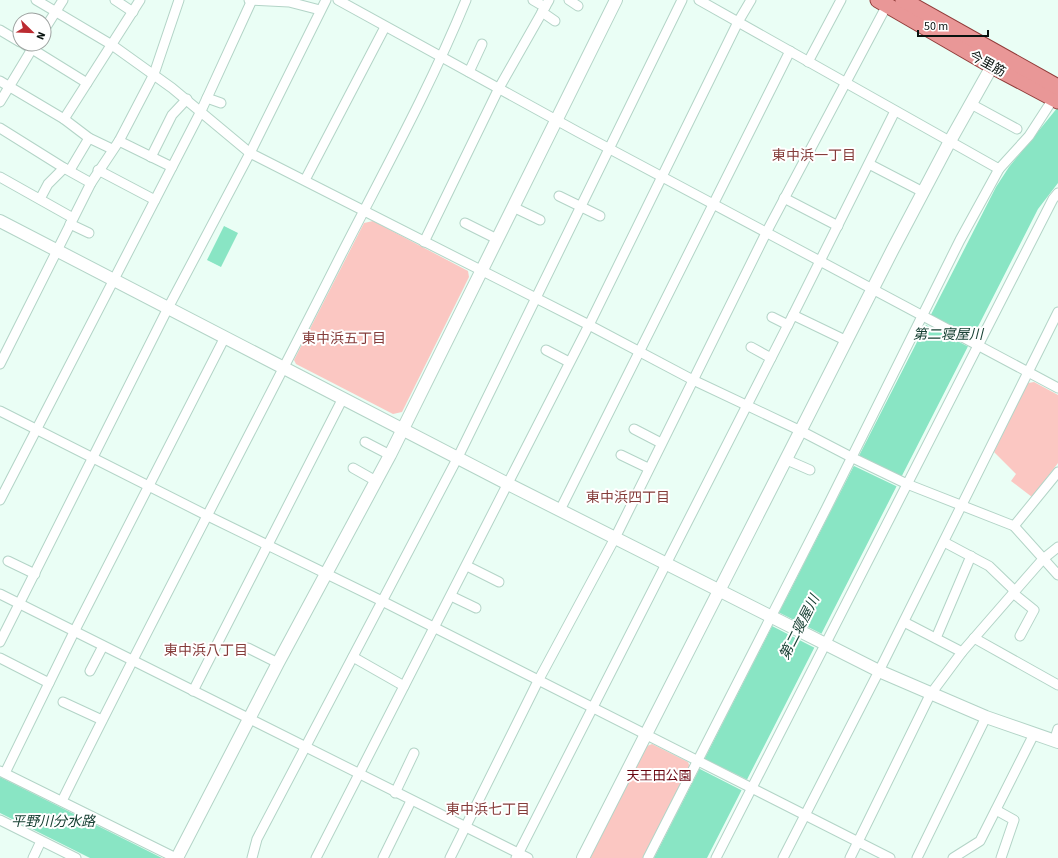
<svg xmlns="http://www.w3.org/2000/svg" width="1058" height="858" viewBox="0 0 1058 858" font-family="'Source Sans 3','Noto Sans JP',sans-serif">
  <rect width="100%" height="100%" fill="#eafef5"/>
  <g fill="#fbc7c2">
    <path d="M373 221 468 271 469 277 402 412 393 414 296 364 294 360 364 223Z"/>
    <path d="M1034 382 1058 395V463L1032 497 1011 481 1016 474 994 452 1028 383Z"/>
    <path d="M652 744 688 762 690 767 643 858H590L647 746Z"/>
  </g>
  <g fill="#89e5c4">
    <path d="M1058 107V183L1038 209 707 858H654L996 187 1009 167Z"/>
    <path d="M224 226 238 233 221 267 207 260Z"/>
    <path d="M0 777 162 858H90L0 813Z"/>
  </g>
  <g fill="#eafef5">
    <path d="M929 314 974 337 969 347 924 324Z"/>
    <path d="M857 455 903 477 898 487 852 465Z"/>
    <path d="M778 612 822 634 815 648 770 625Z"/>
    <path d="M703 758 748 780 743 791 698 768Z"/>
  </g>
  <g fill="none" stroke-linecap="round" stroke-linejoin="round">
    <g stroke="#b3d4c7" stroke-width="11">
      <g id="minor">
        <path d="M36 0 112 45 172 88 250 153 589 325 693 380 801 431 851 457 907 484 1014 526 1058 575"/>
        <path d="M115 0 133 12"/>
        <path d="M249 0 289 2 320 10"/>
        <path d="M338 0 578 132 1058 388"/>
        <path d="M533 0 545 7"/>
        <path d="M569 0 578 6"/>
        <path d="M699 0 999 169"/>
        <path d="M542 12 555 21"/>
        <path d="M0 30 20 42"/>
        <path d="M44 30 63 0"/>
        <path d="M24 44 87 83"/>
        <path d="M808 62 841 0"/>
        <path d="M469 72 482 44"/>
        <path d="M0 81 64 119 89 138 112 149"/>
        <path d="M207 98 221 103"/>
        <path d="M0 102 35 44"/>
        <path d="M971 104 1017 129"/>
        <path d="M64 119 140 0"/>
        <path d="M0 128 64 168 91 183"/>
        <path d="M119 141 172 167"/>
        <path d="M151 157 172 115 187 99"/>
        <path d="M869 164 923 192"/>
        <path d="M70 170 89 138"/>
        <path d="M98 170 155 200"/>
        <path d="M0 177 73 218"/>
        <path d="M305 180 385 27"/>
        <path d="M559 196 600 216"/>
        <path d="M784 198 838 226"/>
        <path d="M40 199 48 184 64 168"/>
        <path d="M513 207 540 220"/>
        <path d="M465 223 497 239"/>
        <path d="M70 224 89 233"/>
        <path d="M424 242 499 88 549 0"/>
        <path d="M793 315 847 341"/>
        <path d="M772 317 788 325"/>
        <path d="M751 347 771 358"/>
        <path d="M546 350 569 362"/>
        <path d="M0 364 91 183 119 141 154 74 179 0"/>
        <path d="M0 411 208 516 382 601 890 858"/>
        <path d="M634 429 661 443"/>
        <path d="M365 442 390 455"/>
        <path d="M621 455 648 468"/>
        <path d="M787 460 810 470"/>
        <path d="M353 468 376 481"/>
        <path d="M0 500 201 111 252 0"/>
        <path d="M560 510 790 51"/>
        <path d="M1014 526 1058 472"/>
        <path d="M944 542 989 566 1015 591"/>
        <path d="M8 561 35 574"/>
        <path d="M467 566 499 582"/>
        <path d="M1013 593 1034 610 1020 636"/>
        <path d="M0 594 528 858"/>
        <path d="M451 596 476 608"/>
        <path d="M904 622 962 652"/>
        <path d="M936 638 971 556"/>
        <path d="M974 638 1058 685"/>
        <path d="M0 642 168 308 250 153 326 0"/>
        <path d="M248 648 278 663"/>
        <path d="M353 657 404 686"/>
        <path d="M0 658 49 683"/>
        <path d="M90 671 103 646"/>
        <path d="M193 691 343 398"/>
        <path d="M63 702 102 720"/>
        <path d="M1054 741 1058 729"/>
        <path d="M0 771 176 858"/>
        <path d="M5 773 74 632 225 337"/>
        <path d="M395 793 414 753"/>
        <path d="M62 801C152 618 249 438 341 255 384 171 430 88 466 0"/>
        <path d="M996 810 1014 820 1001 858"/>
        <path d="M0 820 76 858"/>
        <path d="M33 858 41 841"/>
        <path d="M252 858 257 839 458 457 682 0"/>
        <path d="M316 858 589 325 738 22 751 0"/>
        <path d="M383 858 411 801"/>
        <path d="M450 858 538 681 615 538 767 231 887 5"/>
        <path d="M516 858 793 315 895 111"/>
        <path d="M648 858 826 509 960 240 999 169 1029 136 1053 99"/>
        <path d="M716 858 1053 199 1058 193"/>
        <path d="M783 858 879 671 1058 312"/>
        <path d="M850 858 930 695 962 652 1015 591 1043 559 1058 547"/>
        <path d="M917 858 986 717"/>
        <path d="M953 858 980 841 1034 734"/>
      </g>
    </g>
    <g stroke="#b3d4c7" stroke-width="14">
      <g id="tertiary">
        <path d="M0 221 508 484 879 671 986 717 1058 742"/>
        <path d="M177 858 278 663 390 455 616 0"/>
        <path d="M583 858 893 249 950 141 996 59"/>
      </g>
    </g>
    <g stroke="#913c3a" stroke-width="17">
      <g id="primary">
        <path d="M878 0 992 66 1058 101"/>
        <path d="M903 0 1058 87"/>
      </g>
    </g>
    <use href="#minor" stroke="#fff" stroke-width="9"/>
    <use href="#tertiary" stroke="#fff" stroke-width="12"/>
    <use href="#primary" stroke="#e99797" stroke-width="15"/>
  </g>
  <g text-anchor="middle" stroke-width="4" stroke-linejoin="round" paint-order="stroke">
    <g font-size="13" fill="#08130f" stroke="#fff">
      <text transform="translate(988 63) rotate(29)" y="5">今里筋</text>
    </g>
    <g font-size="13" fill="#690510" stroke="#fff">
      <text x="659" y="780">天王田公園</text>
    </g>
    <g font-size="14" fill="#853c3a" stroke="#fff">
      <text x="814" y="160">東中浜一丁目</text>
      <text x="344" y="343">東中浜五丁目</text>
      <text x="628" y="502">東中浜四丁目</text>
      <text x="206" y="655">東中浜八丁目</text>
      <text x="488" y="814">東中浜七丁目</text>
    </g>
    <g font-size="14" font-style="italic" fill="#174033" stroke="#fff">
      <text x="948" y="339">第二寝屋川</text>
      <text transform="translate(799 627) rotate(-63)" y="5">第二寝屋川</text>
      <text x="53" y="826">平野川分水路</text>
    </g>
  </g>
  <g transform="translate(32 32) rotate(113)"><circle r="19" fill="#ffffff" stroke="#9ca19f"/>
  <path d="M0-3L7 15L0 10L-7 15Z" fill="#bb2b31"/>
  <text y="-6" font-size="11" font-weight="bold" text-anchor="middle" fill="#08130f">N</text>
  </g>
  <path d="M918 30v6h70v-6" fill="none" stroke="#08130f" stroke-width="2"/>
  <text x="924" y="30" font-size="12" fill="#08130f" stroke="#ffffff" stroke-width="3" paint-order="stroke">50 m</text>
</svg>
